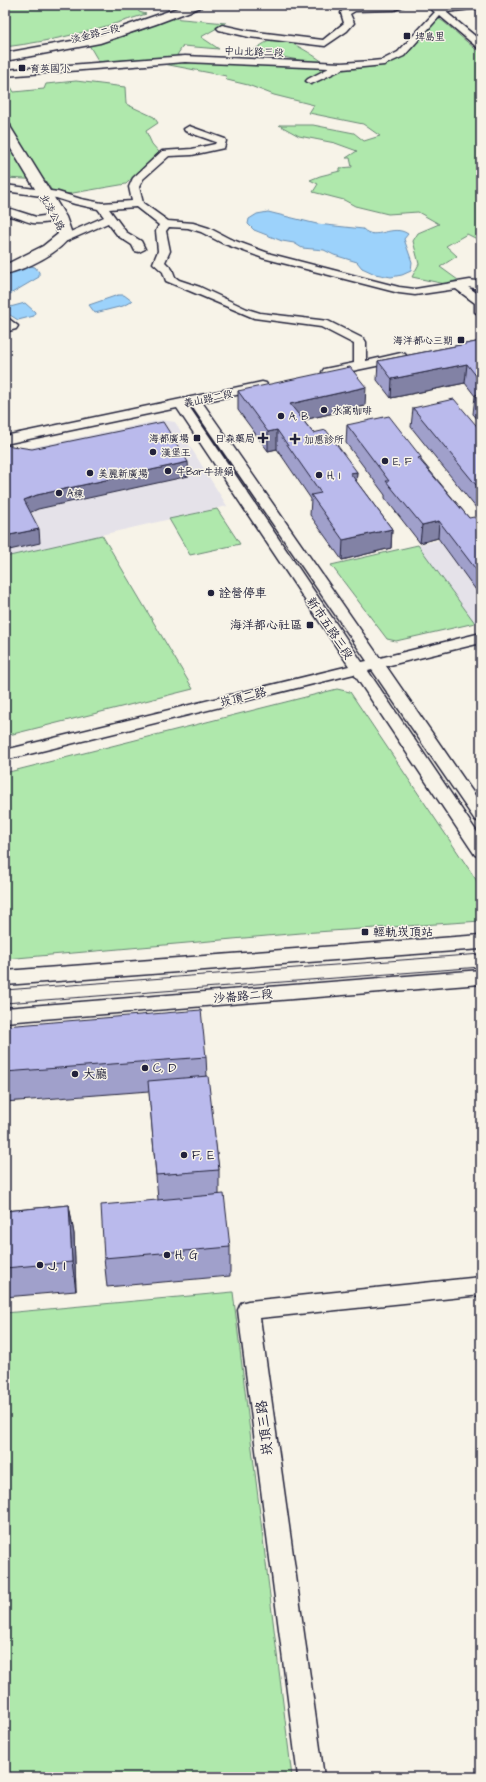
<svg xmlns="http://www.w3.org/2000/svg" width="486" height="1782" viewBox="0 0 486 1782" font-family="'Architects Daughter','LXGW WenKai TC',sans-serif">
  <rect width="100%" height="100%" fill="#f7f3e8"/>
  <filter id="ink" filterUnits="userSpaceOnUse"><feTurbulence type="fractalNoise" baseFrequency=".025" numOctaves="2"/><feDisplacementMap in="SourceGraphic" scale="8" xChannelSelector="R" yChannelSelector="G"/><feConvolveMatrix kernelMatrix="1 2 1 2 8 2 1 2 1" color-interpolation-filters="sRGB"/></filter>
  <g filter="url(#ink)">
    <g fill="#e5e2e9">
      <path d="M161 420 175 422 227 506 5 557V453Z"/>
      <path d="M481 530V622L475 623 418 545Z"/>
    </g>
    <g fill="#afe8ac" stroke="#688574">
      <path d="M5 5H138L139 12 146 14C100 29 54 41 5 47Z"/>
      <path d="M434 16 444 22 481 54V241L467 234 446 246 457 256 440 267 458 280 445 284 412 277 419 264 413 241 418 233 439 224 418 212 388 214 355 206 344 200 313 192 318 184 310 180 320 176 340 171V168L352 167 350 158H346L357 151 335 143 299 136 279 125H313L354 133 364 141 380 136 363 124 309 113 314 105 274 95 248 85 227 80 226 76 221 75 138 59 99 62 89 45 139 31 171 18 226 23 201 37 219 49 183 46 177 55 216 58 308 62 268 54 251 52C257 48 266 41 273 40 288 37 315 56 327 65L387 60 401 54Z"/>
      <path d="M76 81 125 87 126 104 154 117 158 123 146 131 152 144 159 152 126 184 67 194 52 191 45 180 5 178V88L11 87 14 92 44 89 46 84Z"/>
      <path d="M217 509 240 544 190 555 169 519Z"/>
      <path d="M102 535 193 689 5 736V557Z"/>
      <path d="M418 545 475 623 396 641 387 639 331 565Z"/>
      <path d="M337 689 350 692 481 887V921L301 933 5 959V773Z"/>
      <path d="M233 1292 292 1777H5V1313Z"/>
    </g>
    <g fill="#9cd2fb" stroke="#6b8cae">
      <path d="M268 212 317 224 363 229C376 242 392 223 408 234L404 239 412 262 411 271 402 275 391 277 375 274 362 268 357 262 334 255 324 250 302 248 294 243 282 241 254 230 248 224 249 219 257 214Z"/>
      <path d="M25 265 35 267 39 272V277L5 297V275Z"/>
      <path d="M118 295H124L132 301 123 306 95 313 89 305Z"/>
      <path d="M25 303 35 312 34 316 18 320 5 312 10 307Z"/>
    </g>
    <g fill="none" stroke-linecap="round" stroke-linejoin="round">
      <g stroke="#22223b" stroke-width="3">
        <g id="minor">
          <path d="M358 5H406L395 10 355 11 350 14 354 23 347 31 325 46 249 37 219 30 217 28 222 25 249 31 323 40 344 23 341 13 342 11Z"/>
          <path d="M425 5H436L440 8 451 5H481L480 8 446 12 481 41V49L478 48 440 16 404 56 384 65 343 69 311 84 306 81 308 79 329 68 185 62 5 76V70L185 56 341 63 372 61 382 60 398 52 435 12Z"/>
          <path d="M189 126 225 139 226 141 224 148 192 155 169 156 143 179 139 187 143 203 168 221 193 223 209 228 230 239 271 254 399 287 415 289 470 280 481 282V289L468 287 481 296V316L475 312V303L456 289 415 295 399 293 263 258 222 243 201 232 188 228 169 227 166 231 170 251 165 262 172 269 175 277 179 280 200 287 247 309 260 313 328 321 364 339 366 342V361L401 353 405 354 407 357 405 360 328 376 324 375 322 372 324 369 354 363V344L321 327 254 318 166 281 163 272 153 263 158 251 156 231 159 225 136 207 109 209 126 232 141 241 145 249 139 252 135 251 132 245 118 236 108 223 67 241H59L57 239 59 237 104 217 98 209 75 204 56 198 5 191V185L58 192 81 199 102 203 132 201 129 187 133 178 162 151 192 149 215 144 216 142 185 131 184 129Z"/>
          <path d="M11 209 36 217 59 214 64 217C60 222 40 224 33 223 23 221 15 215 5 216V210Z"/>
          <path d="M5 317 9 319 18 326 16 329 5 332Z"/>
          <path d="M262 382 266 383 268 386 266 389 202 402 380 658 481 633V643L386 666 481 804V822L475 820 372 670 368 671 481 838V857L475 855 354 674 5 760V750L349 666 177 408 5 444V436ZM188 405H191L367 661 362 662Z"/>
          <path d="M481 935V949L5 985V971Z"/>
          <path d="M481 970V984L5 1022V1008Z"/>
          <path d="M481 1277V1295L260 1318 324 1777H298L238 1310 241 1303 248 1301Z"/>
        </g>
      </g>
      <g stroke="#22223b" stroke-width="3">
        <g id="major">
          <path d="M186 5H203L201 7 156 24 100 43 5 61V53L94 37Z"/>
          <path d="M5 124 10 125 11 128 66 217 72 234C60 253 27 269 5 274V265L43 246 58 234 52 217 5 139Z"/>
        </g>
      </g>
      <use href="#minor" fill="#f7f3e8" fill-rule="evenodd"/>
      <use href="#major" fill="#f7f3e8" fill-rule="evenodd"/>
      <g stroke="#22223b" stroke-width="1">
        <path d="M5 990 481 954"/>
        <path d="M5 1003 481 967"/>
      </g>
    </g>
    <g fill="#a0a0cb" stroke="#22223b">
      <path d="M478 7H481V23L477 19Z"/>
      <path d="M481 341V423L473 414 475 396 465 383 391 398 377 380 378 361Z"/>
      <path d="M238 391 365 406 303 420 313 433 357 472 356 481 392 529 391 548 342 560 310 515 311 499 277 449 268 451 238 410Z"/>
      <path d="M413 408 481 431V514L411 427Z"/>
      <path d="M347 425 421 457V460L469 518 481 526V597L438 538 420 543 385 498V495L346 443Z"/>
      <path d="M5 1026 206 1057 207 1076 219 1170V1194L230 1247V1276L107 1287 104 1258 158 1200 149 1091 5 1102Z"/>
      <path d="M69 1205 74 1234 76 1291 5 1297V1211Z"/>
    </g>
    <g fill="#8282a5" stroke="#22223b">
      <path d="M467 364 465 383 391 398 392 379Z"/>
      <path d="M366 387 365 406 290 423V404Z"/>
      <path d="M277 430V449L268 451V432Z"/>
      <path d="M188 462 189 476 38 509 25 515 24 500 37 495Z"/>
      <path d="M357 472 356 491 350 473Z"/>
      <path d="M439 521 438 538 420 543 422 525Z"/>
      <path d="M39 529 40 543 5 551V536Z"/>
      <path d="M392 529 391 548 342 560 343 540Z"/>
      <path d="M69 1205 74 1234 76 1291 72 1262Z"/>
    </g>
    <g fill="#babaec" stroke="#22223b">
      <path d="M478 7H481V10Z"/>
      <path d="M481 341V382L467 364 392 379 378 361Z"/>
      <path d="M350 367 366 387 290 404 313 433 326 430 357 472 350 473 392 529 343 540 311 495 321 493 277 430 268 432 238 391Z"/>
      <path d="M481 393V401L475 395Z"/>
      <path d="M454 399 481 431V491L413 408Z"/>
      <path d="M389 416 421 457 418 458 469 518 474 517 481 526V576L439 521 422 525 386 481H389L347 425Z"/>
      <path d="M163 422 188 462 37 495 24 500 39 529 5 536V445L32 449Z"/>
      <path d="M201 1010 206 1057 5 1072V1026Z"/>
      <path d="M208 1076 219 1170 156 1175 148 1081Z"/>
      <path d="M224 1194 230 1247 104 1258 101 1205Z"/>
      <path d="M69 1205 72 1262 5 1268V1211Z"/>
    </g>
  </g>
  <g fill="#22223b" stroke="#f7f3e8" stroke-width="1.5">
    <rect x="403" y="32" width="8" height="8" rx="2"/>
    <rect x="18" y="64" width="8" height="8" rx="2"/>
    <rect x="457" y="336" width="8" height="8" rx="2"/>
    <circle cx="324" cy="410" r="4"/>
    <circle cx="281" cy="416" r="4"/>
    <rect x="193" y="434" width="8" height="8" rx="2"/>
    <path d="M261 432h4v4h4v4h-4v4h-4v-4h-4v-4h4z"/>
    <path d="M293 433h4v4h4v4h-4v4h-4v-4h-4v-4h4z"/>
    <circle cx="153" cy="452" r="4"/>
    <circle cx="385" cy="461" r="4"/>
    <circle cx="168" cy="471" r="4"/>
    <circle cx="90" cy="473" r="4"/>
    <circle cx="319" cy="475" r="4"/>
    <circle cx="59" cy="493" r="4"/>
    <circle cx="211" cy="593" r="4"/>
    <rect x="306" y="621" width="8" height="8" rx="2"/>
    <rect x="361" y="928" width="8" height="8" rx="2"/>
    <circle cx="145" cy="1068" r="4"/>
    <circle cx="75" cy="1074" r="4"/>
    <circle cx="184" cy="1155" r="4"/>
    <circle cx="167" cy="1255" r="4"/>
    <circle cx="40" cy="1265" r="4"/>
  </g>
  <g text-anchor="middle" stroke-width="3" stroke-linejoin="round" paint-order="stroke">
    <g font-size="10" fill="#22223b" stroke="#f7f3e8">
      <text transform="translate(95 33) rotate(-14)" y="4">淡金路二段</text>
      <text transform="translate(254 51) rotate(2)" y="4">中山北路三段</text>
      <text transform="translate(53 212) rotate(62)" y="4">北淡公路</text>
      <text transform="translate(208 398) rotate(-12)" y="4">義山路二段</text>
    </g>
    <g font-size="10" fill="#22223b" stroke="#f7f3e8" text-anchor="start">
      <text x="415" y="40">埤島里</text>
      <text x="30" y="72">育英國小</text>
      <text x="453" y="344" text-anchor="end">海洋都心三期</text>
      <text x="332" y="414">水窩咖啡</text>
      <text x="289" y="420">A, B</text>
      <text x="189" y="442" text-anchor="end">海都廣場</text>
      <text x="255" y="442" text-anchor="end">日森藥局</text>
      <text x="304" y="443">加惠診所</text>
      <text x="161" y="456">漢堡王</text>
      <text x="393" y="465">E, F</text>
      <text x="176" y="475">牛Bar牛排鍋</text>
      <text x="98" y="477">美麗新廣場</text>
      <text x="327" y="479">H, I</text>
      <text x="67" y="497">A棟</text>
    </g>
    <g font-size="12" fill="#22223b" stroke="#f7f3e8" text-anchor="start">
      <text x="219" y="597">詮營停車</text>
      <text x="302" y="629" text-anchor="end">海洋都心社區</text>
      <text x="373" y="936">輕軌崁頂站</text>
      <text x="153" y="1072">C, D</text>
      <text x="83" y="1078">大廳</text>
      <text x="192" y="1159">F, E</text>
      <text x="175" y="1259">H, G</text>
    </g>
    <g font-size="12" fill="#22223b" stroke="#f7f3e8">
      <text transform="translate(330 628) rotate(56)" y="4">新市五路三段</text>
      <text transform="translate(243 697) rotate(-14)" y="4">崁頂二路</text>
      <text transform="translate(243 996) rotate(-5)" y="4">沙崙路二段</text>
    </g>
    <g font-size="14" fill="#22223b" stroke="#f7f3e8" text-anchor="start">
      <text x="48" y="1270">J, I</text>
    </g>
    <g font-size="14" fill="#22223b" stroke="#f7f3e8">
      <text transform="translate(264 1428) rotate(-97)" y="5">崁頂三路</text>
    </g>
  </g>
  <rect width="486" height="1782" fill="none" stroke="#f7f3e8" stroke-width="20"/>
  <rect x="10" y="10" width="466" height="1762" fill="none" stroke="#22223b" stroke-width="1.5" filter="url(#ink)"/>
</svg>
